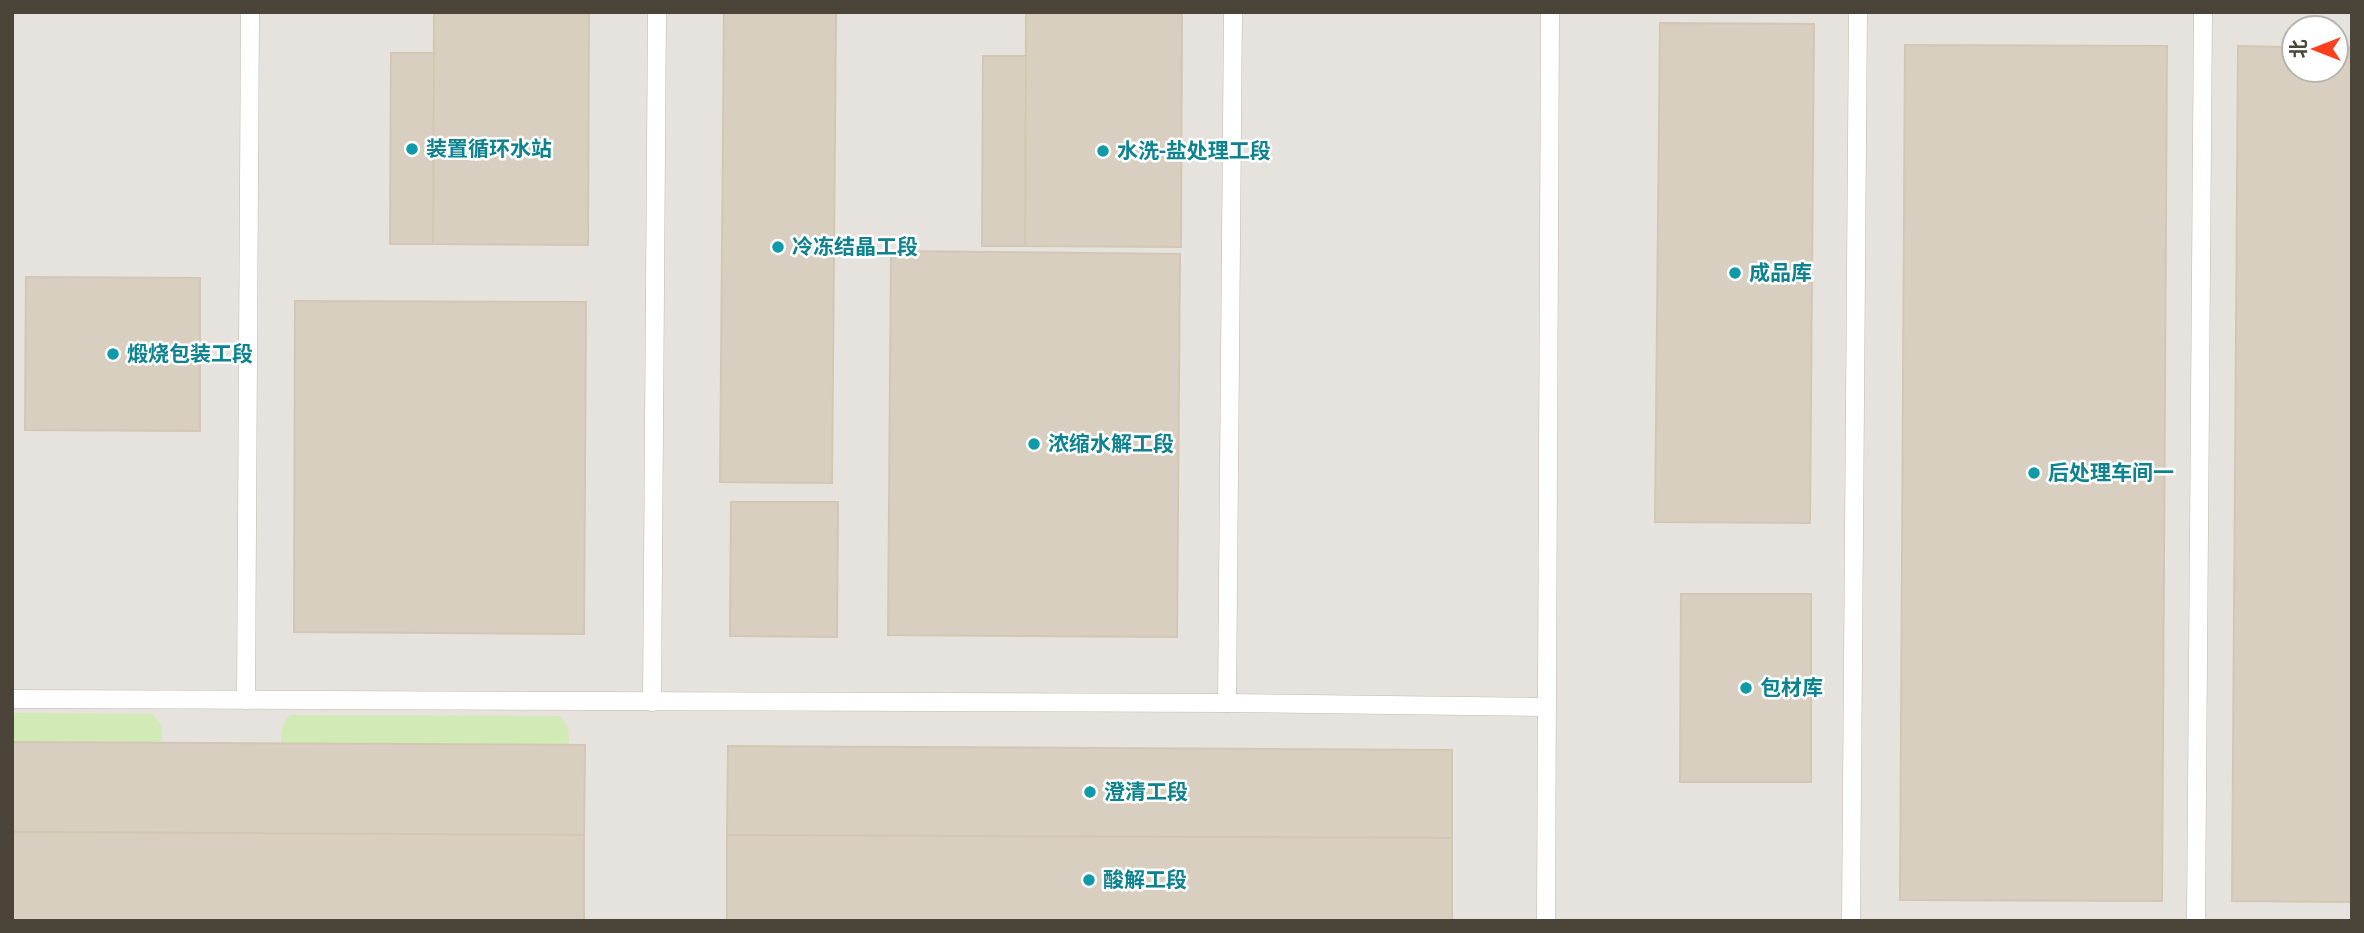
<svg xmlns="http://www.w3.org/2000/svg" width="2364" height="933" viewBox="0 0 2364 933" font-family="Ubuntu,'Noto Sans SC',sans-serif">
  <rect width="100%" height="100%" fill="#f6f3ec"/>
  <path fill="#e6e2dd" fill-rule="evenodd" d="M12 12H2352V921H12ZM2294 28H2336V70H2294Z"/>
  <g fill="#d2eab5">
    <path d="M12 713 153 714 162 727V743L12 742Z"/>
    <path d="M290 715 559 716 568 726 569 745 281 743C281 732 281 724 290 715Z"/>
  </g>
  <g fill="#d8cfc1" stroke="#d3c7b4" stroke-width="2">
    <path d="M434 12H589L588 245 433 244Z"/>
    <path d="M724 12H836L832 483 720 482Z"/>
    <path d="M1026 12H1182L1181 247 1025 246Z"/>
    <path d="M1660 23 1814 24 1810 523 1655 522Z"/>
    <path d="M1905 45 2167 46 2162 901 1900 900Z"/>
    <path d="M2238 46 2294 47V70H2336V47H2352V902L2232 901Z"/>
    <path d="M391 53H434L433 244H390Z"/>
    <path d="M983 56H1026L1025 246H982Z"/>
    <path d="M891 251 1180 254 1177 637 888 635Z"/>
    <path d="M26 277 200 278V431L25 430Z"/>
    <path d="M295 301 586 302 584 634 294 632Z"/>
    <path d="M731 502H838L837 637 730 636Z"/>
    <path d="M1681 594H1811V782H1680Z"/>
    <path d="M12 742 585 745 584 835 12 832Z"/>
    <path d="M728 746 1452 750V838L727 835Z"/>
    <path d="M12 832 584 835V921H12Z"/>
    <path d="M727 835 1452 838V921H727Z"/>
  </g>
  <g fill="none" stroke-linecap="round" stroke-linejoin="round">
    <g stroke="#c2bbae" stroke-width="19">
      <g id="lane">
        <path d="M12 699 1227 703 1547 707"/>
        <path d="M246 700 250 12"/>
        <path d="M652 702 657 12"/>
        <path d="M1227 703 1233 12"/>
        <path d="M1546 921 1550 12"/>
        <path d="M1851 921 1858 12"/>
        <path d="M2196 921 2203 12"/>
      </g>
    </g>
    <use href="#lane" stroke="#fff" stroke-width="18"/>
  </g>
  <g fill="#0f9aa8" stroke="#fff" stroke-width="2.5">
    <circle cx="412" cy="149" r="7"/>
    <circle cx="1103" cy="151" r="7"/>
    <circle cx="778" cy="247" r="7"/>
    <circle cx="1735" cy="273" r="7"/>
    <circle cx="113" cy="354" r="7"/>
    <circle cx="1034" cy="444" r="7"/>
    <circle cx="2034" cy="473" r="7"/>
    <circle cx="1746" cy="688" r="7"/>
    <circle cx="1090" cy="792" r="7"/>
    <circle cx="1089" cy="880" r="7"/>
  </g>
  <g text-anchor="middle" stroke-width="5" stroke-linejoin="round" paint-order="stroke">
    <g font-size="21" font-weight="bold" fill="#0d838f" stroke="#fff" text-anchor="start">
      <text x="426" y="156">装置循环水站</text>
      <text x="1117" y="158">水洗-盐处理工段</text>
      <text x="792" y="254">冷冻结晶工段</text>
      <text x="1749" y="280">成品库</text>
      <text x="127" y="361">煅烧包装工段</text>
      <text x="1048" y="451">浓缩水解工段</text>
      <text x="2048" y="480">后处理车间一</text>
      <text x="1760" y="695">包材库</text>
      <text x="1104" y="799">澄清工段</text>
      <text x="1103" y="887">酸解工段</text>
    </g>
  </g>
  <rect width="2364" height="933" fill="none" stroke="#4b4439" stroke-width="28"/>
  <g transform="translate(2315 49) rotate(270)"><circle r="33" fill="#ffffff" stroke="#b7b4b0" stroke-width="2"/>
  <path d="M0-5L12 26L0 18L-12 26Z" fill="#fc3f1d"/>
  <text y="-10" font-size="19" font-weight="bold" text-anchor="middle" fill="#4b4439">北</text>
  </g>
</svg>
